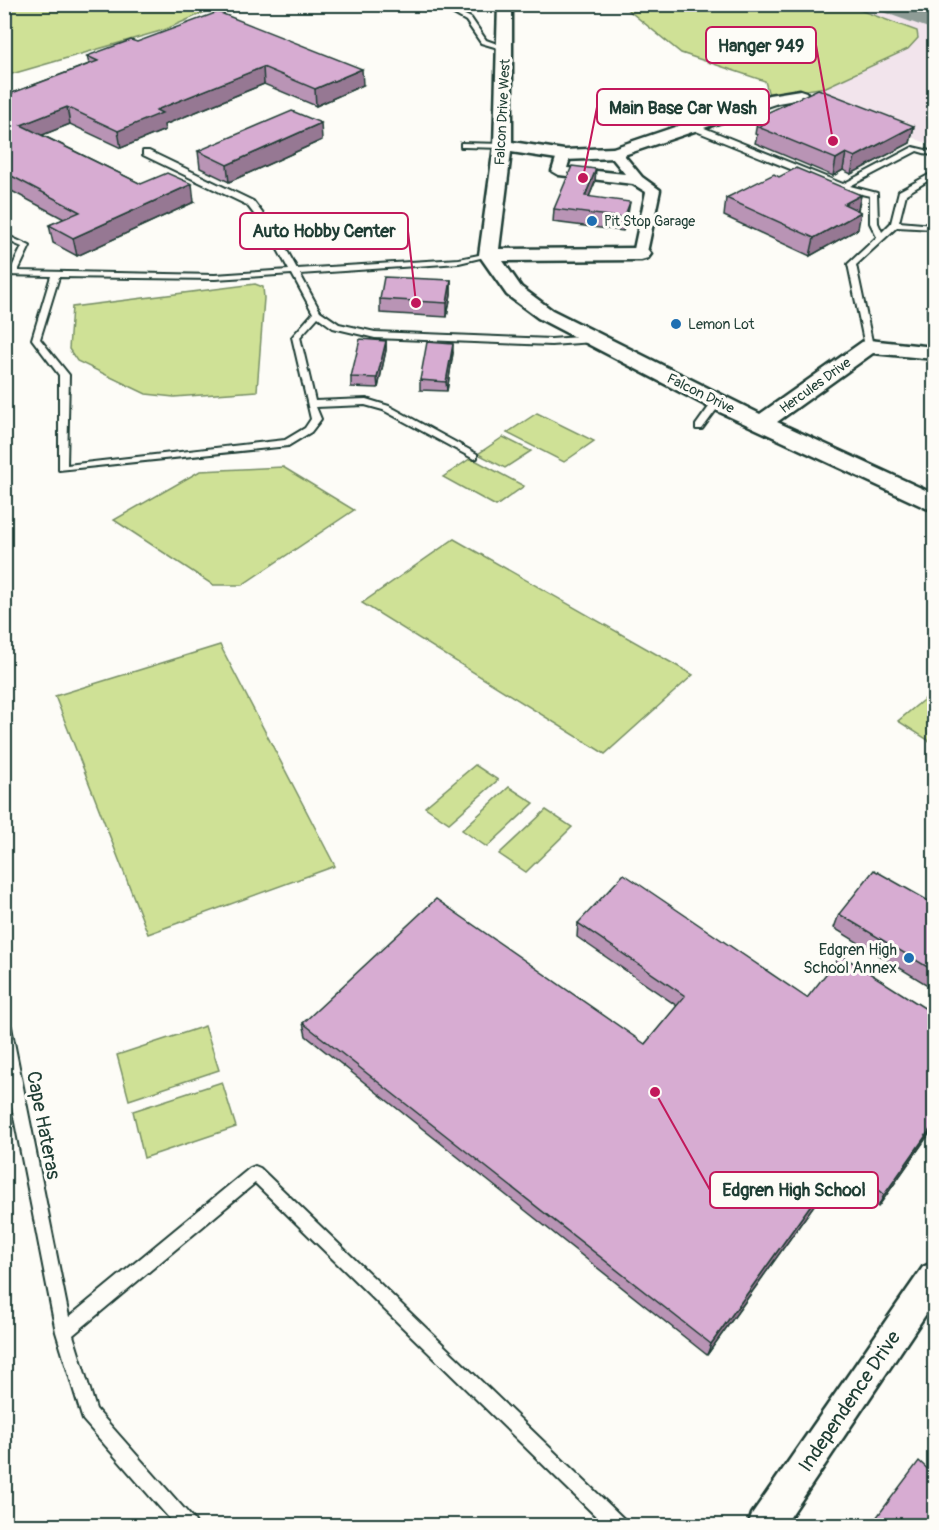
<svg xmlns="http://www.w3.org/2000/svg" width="939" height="1530" viewBox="0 0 939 1530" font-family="Pangolin,sans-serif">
  <rect width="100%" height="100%" fill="#fdfcf7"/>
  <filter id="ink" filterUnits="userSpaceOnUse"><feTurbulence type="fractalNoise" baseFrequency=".0167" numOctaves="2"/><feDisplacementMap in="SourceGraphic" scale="12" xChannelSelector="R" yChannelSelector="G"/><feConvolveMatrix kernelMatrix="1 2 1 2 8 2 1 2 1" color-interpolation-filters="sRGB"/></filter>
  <g filter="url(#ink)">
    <path fill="#f2e4ec" d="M800 5H934V146L814 99 824 94 774 74Z"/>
    <g fill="#cfe196" stroke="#778f65" stroke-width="1.5">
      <path d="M5 4H221V5L164 30 5 76Z"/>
      <path d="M622 5H846L917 31 918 38 908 49 826 87 769 96 765 81 681 53Z"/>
      <path d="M255 284 263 287 264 298 257 391 174 397 146 394 77 361 69 349 72 307Z"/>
      <path d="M537 413 594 441 564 462 507 433Z"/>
      <path d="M503 437 531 451 505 468 478 454Z"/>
      <path d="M471 458 524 486 496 506 443 477Z"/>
      <path d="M283 467 354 510 242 585H213L114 520 200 471Z"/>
      <path d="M454 539 693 675 605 754 362 603Z"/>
      <path d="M220 645 335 866 148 934 55 696Z"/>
      <path d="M934 691V744L898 721Z"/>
      <path d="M475 765 498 780 449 823 425 807Z"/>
      <path d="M509 787 534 803 487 847 462 830Z"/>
      <path d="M546 810 572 827 526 872 499 854Z"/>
      <path d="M205 1026 219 1070 129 1100 117 1055Z"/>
      <path d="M222 1082 236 1127 144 1158 133 1111Z"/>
    </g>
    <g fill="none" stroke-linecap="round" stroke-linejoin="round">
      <path fill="#8e9c96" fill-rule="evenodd" d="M873 4H915L934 11V30L877 10Z"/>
      <g stroke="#1f3d34" stroke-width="4">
        <g id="service">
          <path d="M382 4 435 6 457 11 471 18 486 40 508 48 505 50 481 43 466 21 452 13Z"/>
          <path d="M691 125H697L843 184 913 147 934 152V156L917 151 850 186 877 193 878 223 882 232 891 223 899 191 934 172V177L906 194 899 222 934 225V229L897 227 856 265 873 346 872 348 869 349 865 346 848 264 877 237 870 223V196L840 189 691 129Z"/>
          <path d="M461 143 503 144 507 146 503 148 464 147H461Z"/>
          <path d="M143 151H149L253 201 278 234 297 269 459 259 489 253 493 255 459 263 300 274 320 311 339 324 375 332 551 339 593 336 597 339 593 342 551 345 375 338 333 328 318 317 300 337 315 401 366 399 389 406 477 454V458L474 459 383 410 365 405 316 407 321 419 311 432 288 446 59 470V375L32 339 51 276 4 275V271H10L22 247 4 239V234L30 246 18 271 215 275 289 270 270 235 247 205 143 155ZM292 274 313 313 292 337 311 419 305 428 285 440 67 465 69 375 40 339 59 277 215 279Z"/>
          <path d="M717 399 722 402 702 429H696V425L714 400Z"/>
          <path d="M4 1021 9 1023 11 1027 69 1317 250 1168 255 1166 260 1168 625 1520 628 1526H606L255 1183 73 1335 96 1409 194 1520 197 1526H176L83 1420 81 1414 56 1332 4 1066Z"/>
        </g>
      </g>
      <g stroke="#1f3d34" stroke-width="5">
        <g id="minor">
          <path d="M615 149 620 150 642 177 660 190 646 257H636L633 254 646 192 633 184 559 175 552 171 557 155 564 151 571 155 567 168 625 174 608 153Z"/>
          <path d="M934 1262V1302L784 1526H748L752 1514 923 1267Z"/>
        </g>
      </g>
      <g stroke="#1f3d34" stroke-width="5">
        <path id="tertiary" d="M498 4H512V142L564 150 613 148 769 95 800 90 806 92 808 95 806 98 778 103 615 158 564 160 511 152 499 249 641 248 648 250 651 254 648 258 641 260 503 261 521 287 552 310 760 414 862 342 869 340 934 347V359L873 353 777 422 934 494V510L926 508 709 407 538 318 507 295 479 255 494 146Z"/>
      </g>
      <use href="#service" fill="#fdfcf7" fill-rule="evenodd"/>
      <use href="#minor" fill="#fdfcf7" fill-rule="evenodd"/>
      <use href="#tertiary" fill="#fdfcf7" fill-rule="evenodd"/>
    </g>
    <g fill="#b994b5" stroke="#1f3d34" stroke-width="1.5">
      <path d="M137 42 363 85 316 106 264 84 164 125 165 130 121 148 70 124 42 135 141 184 194 202 77 256 53 243 49 225 64 219 4 187V96L89 64 87 56Z"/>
      <path d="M758 117 914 126 910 143 851 174 843 170 833 176 755 143 757 135 755 134Z"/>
      <path d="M322 140 229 182 200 168 198 151Z"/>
      <path d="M779 177 861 195 858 210V229L810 256 724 216 726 198Z"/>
      <path d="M595 182 589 197 628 214 623 231 553 222 554 209Z"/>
      <path d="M451 280V294L447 317 380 313V299Z"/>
      <path d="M931 296 934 297V329L928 328 927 310Z"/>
      <path d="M386 341V350L378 388 351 387V377Z"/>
      <path d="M453 353 447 391 420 390V380Z"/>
      <path d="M934 904V989L834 928 839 914Z"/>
      <path d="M578 923 807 998 934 1014V1127L878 1207 857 1189 842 1206 822 1194 707 1355 306 1036 303 1023 645 1044 677 1006 577 937Z"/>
    </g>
    <g fill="#967893" stroke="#1f3d34" stroke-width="1.5">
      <path d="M263 67 264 84 164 125 165 130 121 148 118 131 156 110Z"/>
      <path d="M362 69 363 85 316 106 315 89Z"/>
      <path d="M67 107 70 124 25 142 21 125Z"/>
      <path d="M321 123 322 140 229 182 227 165Z"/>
      <path d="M914 126 910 143 851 174 855 157Z"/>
      <path d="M846 153 843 170 833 176 836 159Z"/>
      <path d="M596 169 595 182 584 209 585 196Z"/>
      <path d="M192 184 194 202 77 256 73 238Z"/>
      <path d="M861 195 857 213 844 204Z"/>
      <path d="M630 202 628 214 623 231 624 218Z"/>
      <path d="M861 212 858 229 810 256 814 238Z"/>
      <path d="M451 280V294L447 317V303Z"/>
      <path d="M386 341V350L378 388 377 378Z"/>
      <path d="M453 344V353L447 391 446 382Z"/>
      <path d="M934 1124V1127L878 1207 884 1195Z"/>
      <path d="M863 1177 857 1189 842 1206 847 1194Z"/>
      <path d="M827 1182 822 1194 707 1355 711 1344Z"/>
    </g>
    <g fill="#d7acd2" stroke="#1f3d34" stroke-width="1.5">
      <path d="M218 12 362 69 315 89 263 67 156 110 162 113 118 131 67 107 21 125 141 184 167 173 192 184 73 238 49 225 80 212 4 172V96L98 61 87 56 131 40 137 42Z"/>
      <path d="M818 89 914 126 855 157 846 153 836 159 758 127 768 122 758 117Z"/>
      <path d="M292 111 321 123 227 165 198 151Z"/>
      <path d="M572 166 596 169 585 196 630 202 624 218 554 209Z"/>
      <path d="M796 168 861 195 844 204 861 212 814 238 726 198 774 174 779 177Z"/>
      <path d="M384 277 451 280 447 303 380 299Z"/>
      <path d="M931 296 934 297V314H932Z"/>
      <path d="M360 339 386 341 377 378 351 377Z"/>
      <path d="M427 342 453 344 446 382 420 380Z"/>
      <path d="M874 870 934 904V971L839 914Z"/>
      <path d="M624 874 807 998 841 955 934 1014V1124L884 1195 863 1177 847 1194 827 1182 711 1344 303 1023 436 899 645 1044 685 996 578 923Z"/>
      <path d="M919 1461 934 1475V1526H870Z"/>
    </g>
  </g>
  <g fill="#1f6fb2" stroke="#fdfcf7" stroke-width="2">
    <circle cx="592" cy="221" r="6"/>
    <circle cx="676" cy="324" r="6"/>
    <circle cx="909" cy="958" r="6"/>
  </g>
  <g text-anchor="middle" stroke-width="6" stroke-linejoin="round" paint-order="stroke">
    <g font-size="14" fill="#1f3d34" stroke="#fdfcf7">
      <text transform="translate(502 112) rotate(-87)" y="5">Falcon Drive West</text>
      <text transform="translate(815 385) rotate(-36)" y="5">Hercules Drive</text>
      <text transform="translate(701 393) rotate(26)" y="5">Falcon Drive</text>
    </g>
    <g font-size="14" fill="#1f3d34" stroke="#fdfcf7" text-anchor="start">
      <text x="604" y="226">Pit Stop Garage</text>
      <text x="688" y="329">Lemon Lot</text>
    </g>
    <g font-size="16" fill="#1f3d34" stroke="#fdfcf7" text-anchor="end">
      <text x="897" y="955">Edgren High<tspan x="897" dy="18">School Annex</tspan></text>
    </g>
    <g font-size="20" fill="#1f3d34" stroke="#fdfcf7">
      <text transform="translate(44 1125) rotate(79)" y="7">Cape Hateras</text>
      <text transform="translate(849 1401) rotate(-56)" y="7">Independence Drive</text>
    </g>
  </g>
  <path fill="none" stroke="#c2185b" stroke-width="2" d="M833 141L816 45M583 178L597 107M416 303L408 231M655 1092L710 1190"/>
  <g fill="#c2185b" stroke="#fdfcf7" stroke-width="2">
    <circle cx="833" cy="141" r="6"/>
    <circle cx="583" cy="178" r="6"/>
    <circle cx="416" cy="303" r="6"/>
    <circle cx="655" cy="1092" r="6"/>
  </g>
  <g fill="#fdfcf7" stroke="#c2185b" stroke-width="2">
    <rect x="706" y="27" width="110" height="36" rx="6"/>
    <rect x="597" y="89" width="172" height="36" rx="6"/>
    <rect x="240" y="213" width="168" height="36" rx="6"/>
    <rect x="710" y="1172" width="168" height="36" rx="6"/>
  </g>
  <g font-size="18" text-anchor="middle" font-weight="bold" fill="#1f3d34">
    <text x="761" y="52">Hanger 949</text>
    <text x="683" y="114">Main Base Car Wash</text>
    <text x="324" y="237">Auto Hobby Center</text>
    <text x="794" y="1196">Edgren High School</text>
  </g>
  <rect width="939" height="1530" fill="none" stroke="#fdfcf7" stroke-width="24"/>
  <rect x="12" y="12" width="915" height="1506" fill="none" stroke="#1f3d34" stroke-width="2" filter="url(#ink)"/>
</svg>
